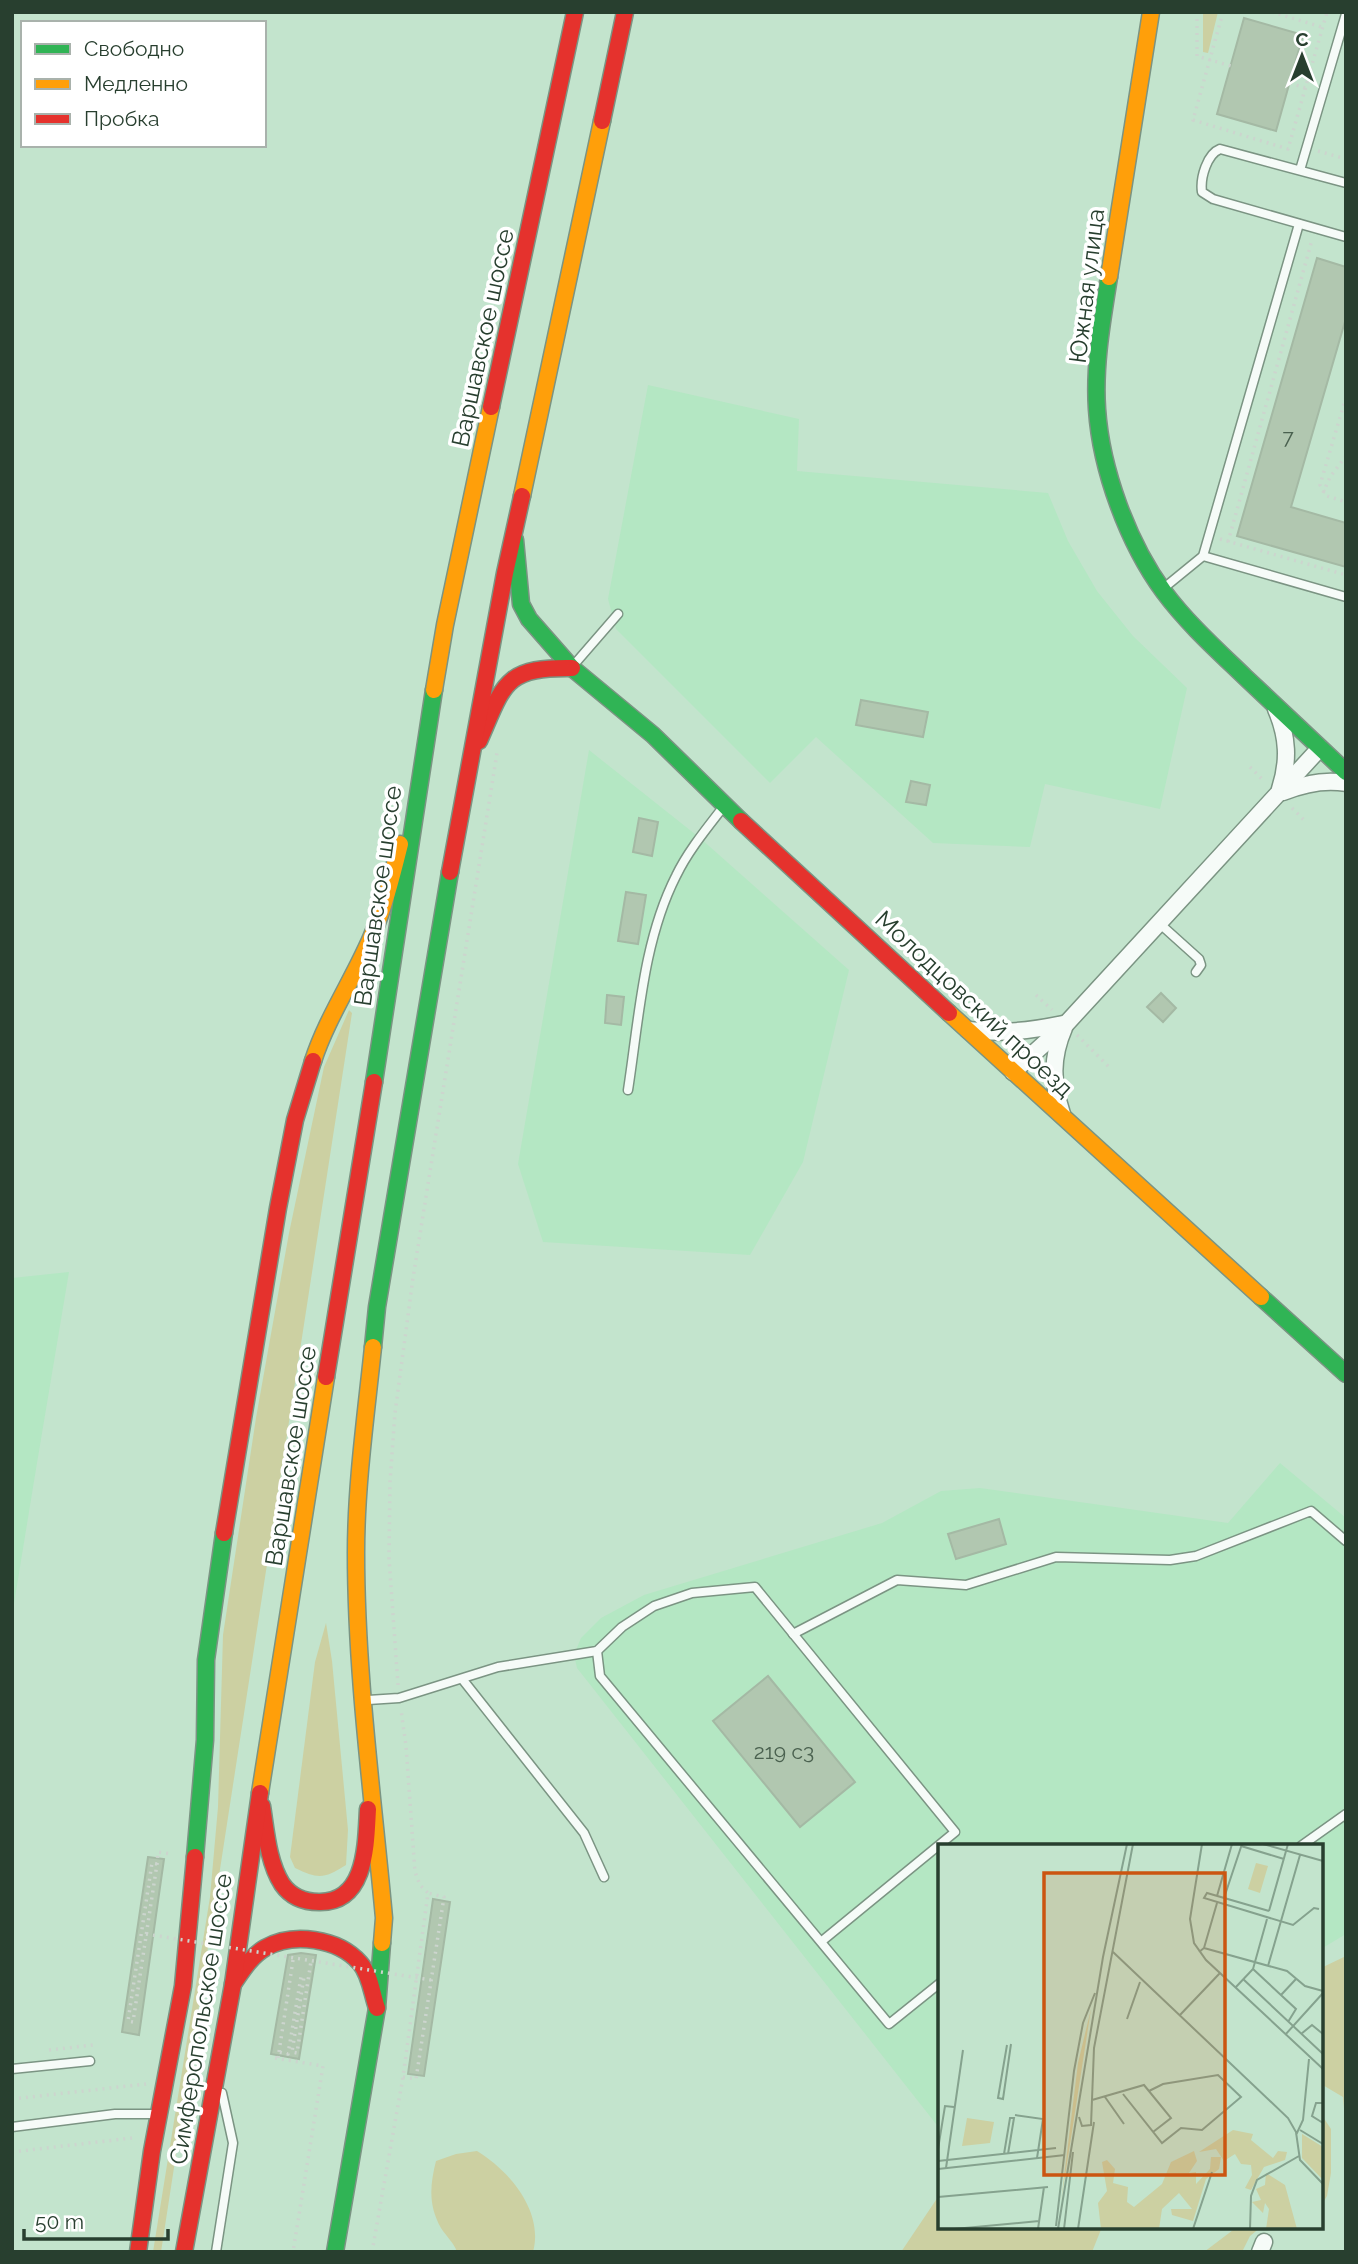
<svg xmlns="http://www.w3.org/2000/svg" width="1358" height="2264" viewBox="0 0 1358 2264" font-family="Raleway,sans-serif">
  <rect width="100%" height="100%" fill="#c3e4cd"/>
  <g fill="#b4e7c3">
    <path d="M648 385 799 419 797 471 1048 493 1068 541 1097 591 1133 636 1187 688 1160 809 1045 784 1030 847 933 843 816 737 770 783 616 629 608 599Z"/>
    <path d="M589 750 700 838 849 970 803 1162 750 1255 543 1242 518 1164Z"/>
    <path d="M69 1272 36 1469 12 1616V1278Z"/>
    <path d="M1280 1463 1346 1518V1934L1321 1949V1846H940V2129L577 1668 574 1655 581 1638 601 1618 644 1595 882 1523 941 1491 980 1488 1228 1523Z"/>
  </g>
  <g fill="#ccd0a2">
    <path d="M1203 12H1218L1208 53 1203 52Z"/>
    <path d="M349 1010 352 1013 161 2252H153L210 1897 218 1807 223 1635 256 1418 289 1233 324 1067Z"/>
    <path d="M326 1623 332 1661 348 1830 346 1865C324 1879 318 1879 295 1868L290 1857 315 1662Z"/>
    <path d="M1346 1956V2131L1343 2097 1321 2084V1968Z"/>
    <path d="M1321 2114 1331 2129V2173L1327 2196 1321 2206Z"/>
    <path d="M477 2151C510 2171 544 2212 533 2252H457C454 2243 446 2236 441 2228 428 2205 430 2185 436 2161L456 2154Z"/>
    <path d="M940 2194V2227H1102L1092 2252H901Z"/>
    <path d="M1237 2227H1261L1250 2236 1242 2252H1204Z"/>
  </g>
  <g fill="#b1c7b0" stroke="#a4b9a4" stroke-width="2">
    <path d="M1244 18 1303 35 1276 131 1217 114Z"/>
    <path d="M1317 258 1346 267V318L1291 507 1346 523V567L1237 536Z"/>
    <path d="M861 700 928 712 923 737 856 725Z"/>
    <path d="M911 781 930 785 926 805 906 802Z"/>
    <path d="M639 818 658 822 652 856 633 852Z"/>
    <path d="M626 892 646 895 638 944 618 941Z"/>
    <path d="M1161 993 1176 1008 1163 1022 1147 1007Z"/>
    <path d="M607 995 624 997 621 1025 605 1023Z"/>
    <path d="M999 1519 1006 1544 956 1559 948 1534Z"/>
    <path d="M768 1676 855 1782 800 1827 713 1721Z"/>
    <path d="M148 1857 164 1859 139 2035 122 2032Z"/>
    <path d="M433 1899 450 1902 424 2076 408 2074Z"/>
    <path d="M301 1953 316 1955 299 2059 271 2054 288 1955Z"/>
  </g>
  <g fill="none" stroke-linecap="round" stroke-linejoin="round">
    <g stroke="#7b9483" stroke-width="11">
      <g id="lane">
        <path d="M1300 170 1346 14"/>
        <path d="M1346 183 1220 149C1207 154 1200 178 1202 192L1213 199 1346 237"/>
        <path d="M1203 556 1346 597"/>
        <path d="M1165 587 1203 556 1299 224"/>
        <path d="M572 667 618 614"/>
        <path d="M1159 923 1199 959 1201 965 1196 972"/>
        <path d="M628 1090C639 1019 643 941 676 876 688 851 707 828 724 806"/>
        <path d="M793 1634 897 1580 966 1585 1056 1557 1170 1560 1196 1556 1311 1511 1346 1541"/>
        <path d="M597 1651 600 1676 889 2024 940 1983"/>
        <path d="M463 1680 584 1833 604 1877"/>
        <path d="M368 1700 399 1698 498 1667 597 1651 622 1627 654 1606 692 1593 755 1587 955 1832 822 1941"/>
        <path d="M1301 1846 1346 1814"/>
        <path d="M12 2069 90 2061"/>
        <path d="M12 2127 115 2114H157"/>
        <path d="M216 2252 233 2143 222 2093"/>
      </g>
    </g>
    <g stroke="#7b9483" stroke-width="19">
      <g id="street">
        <path d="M1276 709C1288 737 1289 761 1280 789"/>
        <path d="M1283 792C1303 784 1324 779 1346 783"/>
        <path d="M968 1030C1003 1034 1029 1031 1063 1024"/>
        <path d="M1013 1072 1066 1024 1320 748"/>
        <path d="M1062 1114C1052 1083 1051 1058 1064 1028"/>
        <path d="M1260 2252 1264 2242"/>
      </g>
    </g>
    <g stroke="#7b9483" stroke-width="19">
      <g id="fast">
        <path d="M1109 277C1102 321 1094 365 1097 409 1101 470 1128 543 1164 592 1187 623 1217 650 1245 677 1279 709 1312 740 1346 772"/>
        <path d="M515 540 521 604 529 619 572 668 653 735 741 821"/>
        <path d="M374 1082 434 690"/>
        <path d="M1261 1297 1346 1374"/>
        <path d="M373 1347 377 1307 450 872"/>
        <path d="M195 1857 205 1740 206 1660 224 1533"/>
        <path d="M335 2252 377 2008 382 1943"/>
      </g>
    </g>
    <g stroke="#7b9483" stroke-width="19">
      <g id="slow">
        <path d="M1109 277 1151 12"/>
        <path d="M522 496 602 121"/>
        <path d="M434 690 445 625 491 407"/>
        <path d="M949 1013 1261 1297"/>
        <path d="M313 1061C327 1018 353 980 371 938 384 908 392 876 400 844"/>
        <path d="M373 1347C366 1415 356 1484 356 1553 356 1675 373 1797 384 1918L382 1943"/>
        <path d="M260 1793 326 1377"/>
      </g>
    </g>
    <g stroke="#7b9483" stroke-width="19">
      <g id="jam">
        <path d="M602 121 625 12"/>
        <path d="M491 407 575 12"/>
        <path d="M479 741C504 684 504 667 572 668"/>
        <path d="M741 821 949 1013"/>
        <path d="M450 872 505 573 522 496"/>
        <path d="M326 1377 374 1082"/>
        <path d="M224 1533 278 1208 295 1120 313 1061"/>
        <path d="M262 1806C266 1831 268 1862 282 1884 291 1897 303 1902 319 1902 367 1903 366 1843 368 1809"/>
        <path d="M233 1984C242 1971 251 1956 265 1948 293 1932 338 1938 360 1963 370 1974 372 1994 377 2008"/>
        <path d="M138 2252 152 2151 183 1986 195 1857"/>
        <path d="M184 2252 233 1984 260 1793"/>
      </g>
    </g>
    <g stroke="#ccd5ce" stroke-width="3.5" stroke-dasharray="2 5" stroke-linecap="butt">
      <path d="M1197 12V56L1231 66"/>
      <path d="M1223 12 1193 120 1288 149 1327 12"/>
      <path d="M1272 12 1325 28"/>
      <path d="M1290 83 1305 88"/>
      <path d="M1318 151 1346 159"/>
      <path d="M1346 397 1320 485 1327 496 1346 502"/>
      <path d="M1323 493 1330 477 1346 456"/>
      <path d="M1220 539 1346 575"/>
      <path d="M1228 542 1312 240"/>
      <path d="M1250 767 1264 781"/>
      <path d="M1292 808 1305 821"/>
      <path d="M1036 995 1052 1010"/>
      <path d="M1077 1035 1110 1068"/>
      <path d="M398 1685 389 1558 390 1482 395 1413 413 1278 497 753"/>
      <path d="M157 1864 152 1863 128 2021 133 2022 157 1864 158 1852 172 1854"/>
      <path d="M49 2050 93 2045"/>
      <path d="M279 2052 293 1960"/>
      <path d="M275 2058 323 2066 293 2252"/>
      <path d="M278 2058 279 2052 288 2054 301 1977H304L292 2052 297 2053 311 1961"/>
      <path d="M403 2077 416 2079 444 1897 428 1893"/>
      <path d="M12 2099 146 2084"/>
      <path d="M12 2152 132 2138"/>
      <path d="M372 2252 403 2077 428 1893 420 1885 415 1872 406 1746 401 1710"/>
    </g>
    <use href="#lane" stroke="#f6fbf8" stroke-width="8"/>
    <use href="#street" stroke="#f6fbf8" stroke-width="16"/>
    <use href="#fast" stroke="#30b455" stroke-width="16"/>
    <use href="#slow" stroke="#ff9f0a" stroke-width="16"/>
    <use href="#jam" stroke="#e5322d" stroke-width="16"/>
    <path stroke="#ccd5ce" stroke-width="3.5" stroke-dasharray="2 5" stroke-linecap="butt" d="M146 1934 431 1980"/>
  </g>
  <g text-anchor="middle" stroke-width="7" stroke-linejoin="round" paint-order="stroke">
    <g font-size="21" fill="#4a614f">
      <text x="1288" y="444">7</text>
      <text x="784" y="1759">219 с3</text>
    </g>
    <g font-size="24" fill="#283f2f" stroke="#fff">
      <text transform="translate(1087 286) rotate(-83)" y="8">Южная улица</text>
      <text transform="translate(483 338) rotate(-78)" y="8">Варшавское шоссе</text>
      <text transform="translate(378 896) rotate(-82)" y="8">Варшавское шоссе</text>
      <text transform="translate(974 1004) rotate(43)" y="8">Молодцовский проезд</text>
      <text transform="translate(291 1456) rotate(-81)" y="8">Варшавское шоссе</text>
      <text transform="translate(201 2019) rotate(-81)" y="8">Симферопольское шоссе</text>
    </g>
  </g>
  <g transform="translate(938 1844)">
    <rect width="385" height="385" fill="#c3e4cd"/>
    <path d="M318 19 330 22 322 49 310 45ZM153 165 123 358 140 219ZM29 274 56 278 52 299 24 302ZM295 286 315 290 313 296 335 314 340 307 349 308 347 316 326 323 313 346 307 344 314 331 313 321 303 320 297 310 286 317 278 305 261 308ZM364 290 385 303V336L364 314ZM256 307 259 317 251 329 258 328V340L272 325 273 313H283L281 325 268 335 255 377 234 371 233 365H254L241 349 224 365 221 385H163L160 359 169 347 164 318 169 316 177 325 175 339 190 343 189 358 196 363 224 340 233 318ZM328 329 347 341 359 385H328L331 365 327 359 325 369 314 358 323 356 318 345 327 341Z" fill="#ccd0a2"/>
    <path fill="none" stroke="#85a28e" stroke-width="2" d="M264 0 252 75 256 99 268 116 385 225M325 0 385 17M303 2 346 15M279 52 294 0M286 54 304 0M331 67 269 49 266 54 355 81 376 64 381 65M331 67 350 0M266 104 349 127 367 142 385 147M175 108 350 274 358 288 362 316 385 340M261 108 266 104 279 59M330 122 362 11M315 125 358 165 350 178M305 135 385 210M297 144 315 125 329 75M343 151 358 135M241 172 282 129M189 175 202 138M363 190 374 181 385 190M347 191 385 149M69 201 60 254 65 255 73 200M185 250 224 299 243 284 264 286 303 253 280 231 225 240 211 247M167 253 186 280M154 256 206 241 233 274 215 288M385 259H378L374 272 385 279M77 271 105 275 99 314M141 273 144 282 153 281 156 204 195 0M362 286 385 300M358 291 365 276 371 215M0 305 7 262 16 263M66 310 72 274H76L70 310M0 317 118 304M8 324 25 206M0 325 127 311M0 353 110 343M118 382 136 227 145 179 157 149M16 385 101 377M100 385 106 343M120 385 165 113 189 0M126 385 135 308M140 385 156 278M255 385 274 328M312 385 313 352 319 336 361 312"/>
    <path fill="#cb5511" fill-opacity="0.15" stroke="#cb5511" stroke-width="3.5" d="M106 29H287V331H106Z"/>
    <rect width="385" height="385" fill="none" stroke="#283f2f" stroke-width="3.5"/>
  </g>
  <rect width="1358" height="2264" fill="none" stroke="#283f2f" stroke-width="28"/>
  <rect x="21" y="21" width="245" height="126" fill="#ffffff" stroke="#a9b2ac" stroke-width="2"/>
  <rect x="35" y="44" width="35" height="10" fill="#30b455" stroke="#a9b2ac" stroke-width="2"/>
  <text x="84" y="56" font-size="21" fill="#283f2f">Свободно</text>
  <rect x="35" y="79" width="35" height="10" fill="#ff9f0a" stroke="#a9b2ac" stroke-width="2"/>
  <text x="84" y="91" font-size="21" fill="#283f2f">Медленно</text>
  <rect x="35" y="114" width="35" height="10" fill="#e5322d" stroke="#a9b2ac" stroke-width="2"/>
  <text x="84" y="126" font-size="21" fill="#283f2f">Пробка</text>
  <g transform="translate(1302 56)" stroke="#ffffff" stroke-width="5" paint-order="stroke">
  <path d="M0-5L12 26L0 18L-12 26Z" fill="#283f2f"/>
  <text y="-10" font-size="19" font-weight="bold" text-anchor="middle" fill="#283f2f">С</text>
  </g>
  <path d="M24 2229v10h144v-10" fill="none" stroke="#283f2f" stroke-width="3.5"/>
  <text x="35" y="2229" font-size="21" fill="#283f2f" stroke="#ffffff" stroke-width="5" paint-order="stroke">50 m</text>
</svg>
